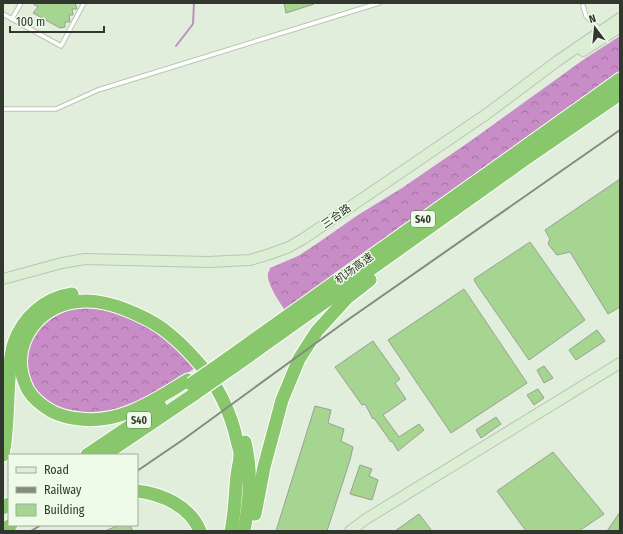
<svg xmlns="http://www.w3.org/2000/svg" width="623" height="534" viewBox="0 0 623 534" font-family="'Fira Sans Condensed','Noto Sans SC',sans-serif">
  <defs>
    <pattern id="forest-crowns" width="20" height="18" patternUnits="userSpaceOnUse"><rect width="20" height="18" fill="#c88cc6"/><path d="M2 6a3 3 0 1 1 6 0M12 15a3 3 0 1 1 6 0" fill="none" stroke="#a373a1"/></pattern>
  </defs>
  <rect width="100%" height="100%" fill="#e1eedb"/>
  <g fill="url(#forest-crowns)">
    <path d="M620 36V77L285 310C280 303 267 284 268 274 268 272 270 270 270 268L298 256 315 245 358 215 402 188 472 140 583 60Z"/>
    <path d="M79 304 113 308 156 329 198 366 177 380 130 408 88 416 52 407 27 382 24 359 33 331 51 314Z"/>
  </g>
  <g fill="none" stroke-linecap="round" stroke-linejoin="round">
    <path stroke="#bc92ba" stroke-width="2" d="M176 46 193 24 194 3"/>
  </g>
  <g fill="#a6d591" stroke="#96a291">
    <path d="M32 3H75L77 9H72L73 15H69L70 22H65V27L60 28 33 13 38 7Z"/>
    <path d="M284 3H314V4L286 13Z"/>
    <path d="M620 179V307L608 314 570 252 557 255 548 244 550 239 545 230Z"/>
    <path d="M530 242 585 320 529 360 475 282 474 279Z"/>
    <path d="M464 289 527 383 451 433 388 340Z"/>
    <path d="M597 330 605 341 576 360 569 350Z"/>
    <path d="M373 341 400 379 395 383 406 399 383 415 399 437 419 424 424 430 398 451 392 441 391 442 374 418 373 419 365 404 362 405 335 367Z"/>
    <path d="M544 366 553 378 544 383 537 370Z"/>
    <path d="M538 389 544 398 534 405 527 395Z"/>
    <path d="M315 406 331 410 328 423 344 429 341 441 353 447 350 460 327 531H276Z"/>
    <path d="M496 417 501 424 481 438 476 430Z"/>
    <path d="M553 452 604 514 579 531H526L497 491Z"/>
    <path d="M360 465 372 469 369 476 378 480 372 500 350 494Z"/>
    <path d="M620 512V531H607Z"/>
    <path d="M419 514 432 531H395Z"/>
    <path d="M119 525H130L133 531H105Z"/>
  </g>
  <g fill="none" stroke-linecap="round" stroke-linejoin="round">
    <g stroke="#b9c5b4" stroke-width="5.5">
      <g id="lane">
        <path d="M583 6 586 16 600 30"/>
        <path d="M3 14 61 46 84 3"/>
        <path d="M12 19 21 3"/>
        <path d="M3 109H56L98 90 379 3"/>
      </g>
    </g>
    <g stroke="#b9c5b4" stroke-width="12">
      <g id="secondary">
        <path d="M583 51 620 27"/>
        <path d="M3 279 62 263 85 259 208 262 250 260 270 254 289 247 303 239 488 113 556 62 620 18"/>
        <path d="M350 531 366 519 620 363"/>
      </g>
    </g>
    <g stroke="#fff" stroke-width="15">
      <g id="highway">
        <path d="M227 359 512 156 620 79"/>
        <path d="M232 368 524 160 620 94"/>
        <path d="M188 380C155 400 121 424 80 419 70 418 61 416 53 412 42 406 34 400 28 390 20 375 18 357 24 342 30 327 41 315 55 308 82 295 110 302 136 314 147 319 159 325 168 333 178 341 187 350 195 359 216 381 231 412 237 441 238 445 240 450 240 454 240 461 238 468 237 475 235 494 235 513 231 531"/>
        <path d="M3 455C8 430 7 404 9 379 10 367 10 354 14 343 23 317 45 298 72 294"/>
        <path d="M87 455 160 406"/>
        <path d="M104 455 196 393"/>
        <path d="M137 491C162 494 190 506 200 531"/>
        <path d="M3 508 9 504"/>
        <path d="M255 514 264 467 282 400 299 359 317 331 347 298 370 280"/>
        <path d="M3 529 11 525"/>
        <path d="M244 531C250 500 252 472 245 442"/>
      </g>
    </g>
    <use href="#lane" stroke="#fff" stroke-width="3.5"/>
    <use href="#secondary" stroke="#dceed3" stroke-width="10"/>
    <use href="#highway" stroke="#89c76c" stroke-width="13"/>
    <g stroke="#828b7e" stroke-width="2">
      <path d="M137 471 184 439 349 319 620 130"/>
      <path d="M31 531 41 525"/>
    </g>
    <g stroke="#fff" stroke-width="15" stroke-linecap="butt">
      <g id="highway-bridge">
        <path d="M191 384 227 359"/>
        <path d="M196 393 232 368"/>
      </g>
    </g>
    <use href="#highway-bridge" stroke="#89c76c" stroke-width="13"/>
  </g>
  <g text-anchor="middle" stroke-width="3" stroke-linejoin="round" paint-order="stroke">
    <g fill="#eefbe8" stroke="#6a7166" stroke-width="1">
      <rect x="411" y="211" width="24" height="16" rx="3"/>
      <rect x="127" y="412" width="24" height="16" rx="3"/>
    </g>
    <g font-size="10" font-weight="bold" fill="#31362f">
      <text x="423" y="223">S40</text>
      <text x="139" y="424">S40</text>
    </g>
    <g font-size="11" fill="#31362f" stroke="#eefbe8">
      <text transform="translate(336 216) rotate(-35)" y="4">三合路</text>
      <text transform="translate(354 268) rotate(-36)" y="4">机场高速</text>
    </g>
  </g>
  <rect width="623" height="534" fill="none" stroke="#31362f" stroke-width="8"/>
  <rect x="8" y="454" width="130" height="72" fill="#eefbe8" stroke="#a2ac9e"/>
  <rect x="16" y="467" width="20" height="6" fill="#dceed3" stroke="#a2ac9e"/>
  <text x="44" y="474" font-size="12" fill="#31362f">Road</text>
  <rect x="16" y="487" width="20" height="6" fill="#828b7e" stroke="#a2ac9e"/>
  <text x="44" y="494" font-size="12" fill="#31362f">Railway</text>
  <rect x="16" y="504" width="20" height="12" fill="#a6d591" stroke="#a2ac9e"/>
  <text x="44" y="514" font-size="12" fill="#31362f">Building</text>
  <g transform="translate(595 28) rotate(344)" stroke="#eefbe8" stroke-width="3" paint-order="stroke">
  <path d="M0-3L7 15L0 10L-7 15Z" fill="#31362f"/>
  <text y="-6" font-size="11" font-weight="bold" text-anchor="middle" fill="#31362f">N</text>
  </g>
  <path d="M10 26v6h94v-6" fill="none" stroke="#31362f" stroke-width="2"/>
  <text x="16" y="26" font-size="12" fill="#31362f" stroke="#eefbe8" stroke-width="3" paint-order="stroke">100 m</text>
</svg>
